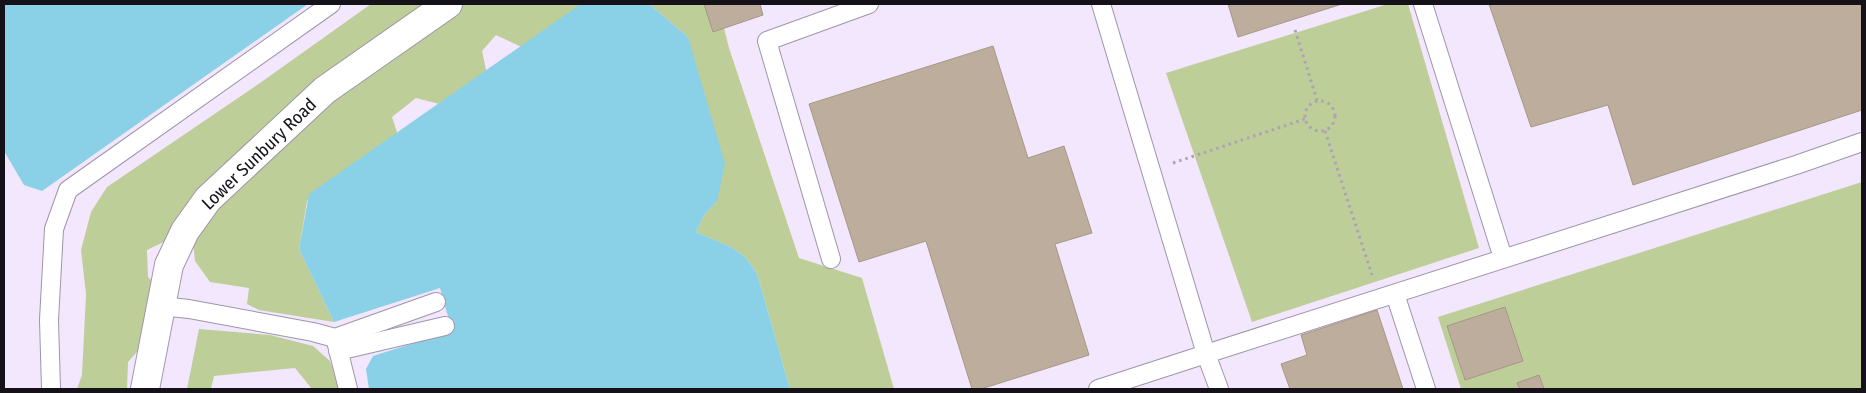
<svg xmlns="http://www.w3.org/2000/svg" width="1866" height="393" viewBox="0 0 1866 393" font-family="'Fira Sans Condensed',sans-serif">
  <rect width="100%" height="100%" fill="#f2e7fc"/>
  <g fill="#bdce99">
    <path d="M371 4H601L528 50 496 35 482 51 488 79 451 107 416 98 392 117 399 138 372 161 307 201 299 249 334 322 259 310 247 304 249 288 210 282 195 261 193 242 172 238 147 250 148 277 152 281 143 345 128 362 127 389H77L82 375 86 294 81 250 91 212 107 187 260 83Z"/>
    <path d="M649 4H718L729 48 799 258 862 278 894 389H790L757 274 746 258 731 247 696 232 704 215 717 201 688 37Z"/>
    <path d="M1388 4H1408L1479 248 1252 322 1166 73Z"/>
    <path d="M1862 182V389H1461L1438 317Z"/>
    <path d="M199 329 270 335 313 346 330 361 340 389H312L295 368 214 376 211 389H187Z"/>
  </g>
  <g fill="#8ad0e7">
    <path d="M4 4H308L42 191 24 185 4 151Z"/>
    <path d="M581 4H649L688 37 725 164 717 201 704 215 696 232 731 247 746 258 757 274 790 389H369L366 369 373 356 452 331 440 288 334 322 299 249 309 194Z"/>
  </g>
  <g fill="#bcad9c" stroke="#a69786">
    <path d="M704 4H760L763 15 713 32Z"/>
    <path d="M1228 4H1342L1238 37Z"/>
    <path d="M1489 4H1862V110L1633 185 1608 105 1531 127Z"/>
    <path d="M993 46 1028 158 1064 146 1092 233 1055 244 1089 355 981 389H972L926 241 859 262 809 104Z"/>
    <path d="M1505 307 1523 361 1465 380 1447 326Z"/>
    <path d="M1377 310 1403 389H1290L1281 364 1307 355 1301 335Z"/>
    <path d="M1539 375 1544 389H1520L1517 383Z"/>
  </g>
  <g fill="none" stroke-linecap="round" stroke-linejoin="round">
    <g stroke="#9f95a9" stroke-width="20">
      <g id="lane">
        <path d="M1423 4 1503 258"/>
        <path d="M831 259 767 41 869 4"/>
        <path d="M1395 294 1426 389"/>
        <path d="M161 306 189 309 313 332 335 338 436 302"/>
        <path d="M336 341 348 389"/>
        <path d="M338 351 445 326"/>
        <path d="M51 389 49 320 54 229 68 190 331 4"/>
        <path d="M1098 389 1206 354 1101 4"/>
        <path d="M1219 389 1206 354 1796 165 1862 142"/>
      </g>
    </g>
    <g stroke="#9f95a9" stroke-width="30">
      <path id="secondary" d="M145 389 169 265 185 231 208 199 325 90 448 4"/>
    </g>
    <g stroke="#aca3b4" stroke-width="3" stroke-dasharray="2.5 4" stroke-linecap="butt">
      <path d="M1295 30 1317 100"/>
      <circle cx="1320" cy="116" r="15"/>
      <path d="M1325 131 1372 275"/>
      <path d="M1173 163 1305 119"/>
    </g>
    <use href="#lane" stroke="#fff" stroke-width="18"/>
    <use href="#secondary" stroke="#fff" stroke-width="28"/>
  </g>
  <g text-anchor="middle" stroke-width="4" stroke-linejoin="round" paint-order="stroke">
    <g font-size="18" fill="#151118" stroke="#fff">
      <text transform="translate(259 154) rotate(-44)" y="6">Lower Sunbury Road</text>
    </g>
  </g>
  <rect width="1866" height="393" fill="none" stroke="#151118" stroke-width="10"/>
</svg>
